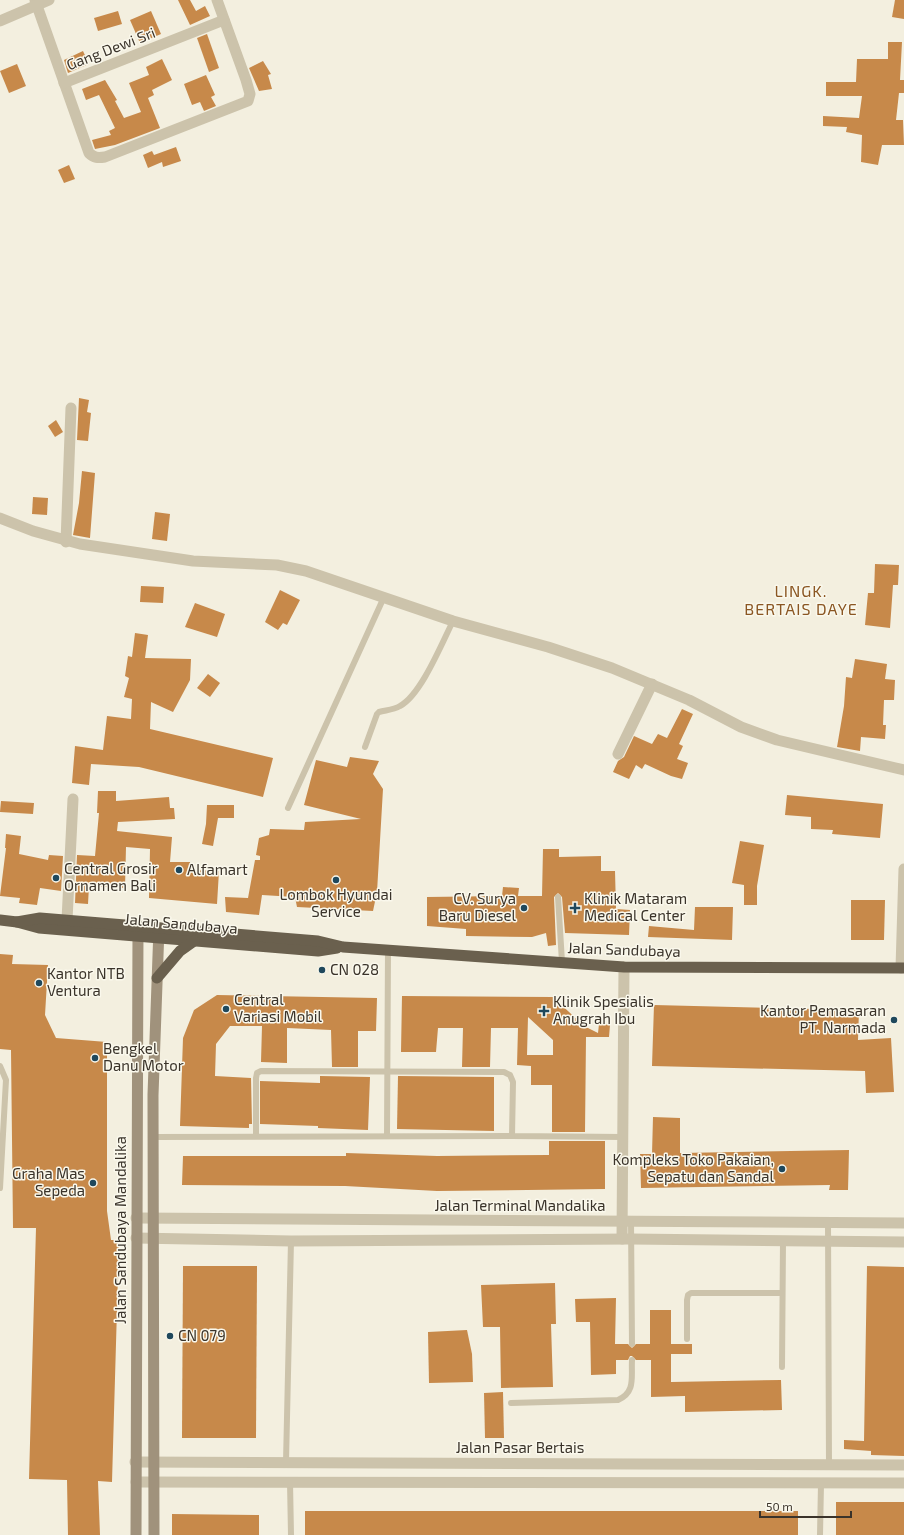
<svg xmlns="http://www.w3.org/2000/svg" width="904" height="1535" viewBox="0 0 904 1535" font-family="'Exo 2',sans-serif">
  <rect width="100%" height="100%" fill="#f3efdf"/>
  <g fill="#c7894a" fill-rule="evenodd">
    <path d="M178 0H190L196 11 205 6 210 16 190 25Z"/>
    <path d="M895 0H904V19L892 17Z"/>
    <path d="M118 11 122 24 98 31 94 18Z"/>
    <path d="M151 11 161 34 140 43 130 20Z"/>
    <path d="M207 34 219 68 209 72 197 38Z"/>
    <path d="M888 42H902L900 80H904V93H899L896 120H903L904 145H882L878 165 861 162 862 135 846 132 847 127 823 126V116L859 118 862 96H826V82H856L857 59H888Z"/>
    <path d="M83 51 89 64 68 73 64 60Z"/>
    <path d="M162 59 172 80 152 90 154 95 148 98 160 128 115 145 95 149 92 140 111 135 109 131 115 128 99 95 86 100 82 89 105 80 117 100 115 101 124 118 141 112 129 83 149 75 146 67Z"/>
    <path d="M263 61 271 74 268 75 272 89 259 91 249 68Z"/>
    <path d="M17 64 26 86 9 93 0 71Z"/>
    <path d="M206 75 215 95 211 97 216 106 204 111 200 102 192 105 184 84Z"/>
    <path d="M176 147 181 161 163 167 162 162 148 168 143 155 152 151 154 155Z"/>
    <path d="M69 165 75 179 64 183 58 170Z"/>
    <path d="M79 398 89 400 87 412 91 413 88 441 77 440Z"/>
    <path d="M56 420 63 432 55 437 48 426Z"/>
    <path d="M82 471 95 473 90 538 73 535 79 503Z"/>
    <path d="M33 497 48 498 47 515 32 514Z"/>
    <path d="M155 512 170 514 167 541 152 539Z"/>
    <path d="M875 564 899 565 898 585H893L890 628 865 625 868 593H874Z"/>
    <path d="M141 586 164 587 163 603 140 602Z"/>
    <path d="M280 590 300 600 287 625 283 623 278 630 265 622Z"/>
    <path d="M195 603 225 614 217 637 185 627Z"/>
    <path d="M135 633 148 635 145 658 191 659 190 680 173 712 151 702 150 729 273 758 263 797 139 767 91 764 89 785 72 783 75 746 103 750 107 716 131 719 132 699 124 697 129 678 125 676 128 656 132 657Z"/>
    <path d="M855 659 887 664 885 679 895 680 894 700H884L883 725H886L885 739 861 737 860 751 837 747 844 706 846 677 852 678Z"/>
    <path d="M208 674 220 683 210 697 197 688Z"/>
    <path d="M682 709 693 714 679 744 683 746 677 759 688 763 682 779 671 776 645 764 642 769 636 765 629 779 613 772 618 761 624 757 634 736 652 744 658 734 667 738Z"/>
    <path d="M350 757 379 761 373 774 383 789 377 892 373 911 297 907 295 897 262 895 259 915 226 912 225 897 248 898 255 860H260V856L256 855 259 838 269 835 270 829 304 830 305 822 361 819 304 805 316 760 347 767Z"/>
    <path d="M98 791H116V801L169 797 170 808H174L175 819 118 822 117 831 172 837 170 862H190L191 870 219 871 217 904 149 898 150 849 126 847 125 888 89 886 88 904 75 903 77 855 95 856 99 813H97Z"/>
    <path d="M787 795 883 804 880 838 832 834 833 830 811 829V817L785 815Z"/>
    <path d="M1 801 34 803 33 814 0 812Z"/>
    <path d="M207 805H234V818H218L213 846 202 844 206 824Z"/>
    <path d="M6 834 21 836 19 854 48 860 49 855 63 856 61 891 40 888 37 905 19 903 20 898 0 896 6 848H5Z"/>
    <path d="M740 841 764 845 757 886V905H744V885L732 883Z"/>
    <path d="M543 849H559V857L601 856V871H615L616 909 630 910 629 935 565 933 562 897 558 893 554 897 556 945 548 946 546 933 532 937 466 936V929L427 926V897L502 896 503 887 519 888 518 896H542Z"/>
    <path d="M851 900H885L884 940H851Z"/>
    <path d="M695 907H733L732 940 648 937 649 926 694 930Z"/>
    <path d="M0 954 13 955 12 964 48 965 45 1015 56 1038 107 1042V1211L111 1240H119L112 1482 98 1481 100 1535H68L67 1480 29 1479 36 1228H13L11 1050 0 1049Z"/>
    <path d="M217 995 377 998 376 1031H358V1067H332L331 1030 287 1028V1063L261 1062 262 1026H230L216 1044 215 1076 251 1078 252 1124H249V1128L180 1126 183 1038 194 1010Z"/>
    <path d="M402 996 553 997 584 1026 598 1033 599 1024 610 1025 609 1037H586L585 1132H552V1085H531V1066L517 1065 518 1028H491L490 1067H462L463 1028H438L436 1052H401ZM528 1017 553 1040V1055H527Z"/>
    <path d="M654 1005 859 1010 858 1040 891 1038 894 1092 866 1093 865 1071 652 1066Z"/>
    <path d="M320 1076 370 1077 368 1130 318 1128V1126L260 1124V1081L320 1083Z"/>
    <path d="M398 1076 494 1077V1131L397 1129Z"/>
    <path d="M653 1117 680 1118V1153L849 1150 848 1190H829L830 1185 641 1188 640 1154H652Z"/>
    <path d="M549 1141H605V1189L437 1191 345 1186 182 1185 183 1156H346V1153L437 1156 549 1155Z"/>
    <path d="M183 1266H257L256 1438H182Z"/>
    <path d="M867 1266 904 1267V1456L871 1455V1451L844 1449V1440L864 1441Z"/>
    <path d="M555 1283 556 1324H551L553 1387 501 1388 500 1327H483L481 1285Z"/>
    <path d="M616 1298 615 1344H628L632 1348 636 1344H650V1310H671V1344H692V1354H671V1382L781 1380 782 1410 685 1412V1396L651 1397V1360H636L632 1356H630L628 1360H616V1374L591 1375 590 1322H576L575 1299Z"/>
    <path d="M467 1330 472 1354 473 1382 429 1383 428 1332Z"/>
    <path d="M503 1392 504 1438H485L484 1393Z"/>
    <rect x="836" y="1502" width="68" height="33"/>
    <rect x="305" y="1511" width="493" height="24"/>
    <path d="M172 1514 259 1515V1535H172Z"/>
  </g>
  <g fill="none" stroke-linecap="round" stroke-linejoin="round">
    <g stroke="#ccc3ab" stroke-width="6">
      <path d="M365 747 377 714 379 712C386 710 393 710 400 706 421 695 442 643 453 621"/>
      <path d="M288 808 384 597"/>
      <path d="M558 897 562 962"/>
      <path d="M0 1066 6 1080 0 1188"/>
      <path d="M387 1135 388 950"/>
      <path d="M256 1136V1078L257 1073 261 1071 504 1072 510 1075 513 1082 512 1136 623 1137"/>
      <path d="M153 1137 512 1136"/>
      <path d="M631 1221 632 1344"/>
      <path d="M828 1223 829 1464"/>
      <path d="M687 1339V1300L688 1295 691 1293H782"/>
      <path d="M782 1367 783 1242"/>
      <path d="M511 1403 618 1400C636 1392 631 1377 632 1360"/>
      <path d="M286 1462 291 1241"/>
      <path d="M290 1482 291 1535"/>
      <path d="M820 1535 821 1484"/>
    </g>
    <g stroke="#ccc3ab" stroke-width="11">
      <path d="M35 0 89 153C94 158 98 158 105 157L248 101 250 94 246 80 217 0"/>
      <path d="M64 83 224 20"/>
      <path d="M66 542 71 408"/>
      <path d="M618 754 652 684"/>
      <path d="M67 920 73 799"/>
      <path d="M622 1239 624 967"/>
    </g>
    <g stroke="#ccc3ab" stroke-width="11">
      <path d="M0 21 49 0"/>
      <path d="M0 518 33 531 80 544 193 561 277 565 306 571 453 621 548 647 612 668 689 700 741 727 777 740 904 770"/>
      <path d="M901 968 904 869"/>
      <path d="M136 1218 904 1223"/>
      <path d="M136 1238 291 1241 631 1239 904 1242"/>
      <path d="M135 1462 904 1465"/>
      <path d="M136 1482 904 1483"/>
    </g>
    <g stroke="#a0927c" stroke-width="11">
      <path d="M136 1535 138 928"/>
      <path d="M154 1535 153 1095 159 928"/>
    </g>
    <g stroke="#6a604e" stroke-width="11">
      <path d="M0 920 17 922 39 928 318 951 337 948"/>
      <path d="M17 922 40 918 318 941 343 947 624 967 904 968"/>
      <path d="M157 978 180 951 194 941"/>
    </g>
  </g>
  <g fill="#1f485c" stroke="#faf8ec" stroke-width="1.5">
    <circle cx="179" cy="870" r="4"/>
    <circle cx="56" cy="878" r="4"/>
    <circle cx="336" cy="880" r="4"/>
    <circle cx="524" cy="908" r="4"/>
    <path d="M573 902h4v4h4v4h-4v4h-4v-4h-4v-4h4z"/>
    <circle cx="322" cy="970" r="4"/>
    <circle cx="39" cy="983" r="4"/>
    <circle cx="226" cy="1009" r="4"/>
    <path d="M542 1005h4v4h4v4h-4v4h-4v-4h-4v-4h4z"/>
    <circle cx="894" cy="1020" r="4"/>
    <circle cx="95" cy="1058" r="4"/>
    <circle cx="782" cy="1169" r="4"/>
    <circle cx="93" cy="1183" r="4"/>
    <circle cx="170" cy="1336" r="4"/>
  </g>
  <g text-anchor="middle" stroke-width="3" stroke-linejoin="round" paint-order="stroke">
    <g font-size="15" fill="#3a332a" stroke="#faf8ec">
      <text transform="translate(111 49) rotate(-21)" y="5">Gang Dewi Sri</text>
      <text transform="translate(181 924) rotate(5)" y="5">Jalan Sandubaya</text>
      <text transform="translate(624 950) rotate(2)" y="5">Jalan Sandubaya</text>
      <text x="520" y="1211">Jalan Terminal Mandalika</text>
      <text transform="translate(121 1230) rotate(-90)" y="5">Jalan Sandubaya Mandalika</text>
      <text x="520" y="1453">Jalan Pasar Bertais</text>
    </g>
    <g font-size="15" fill="#3a332a" stroke="#faf8ec" text-anchor="start">
      <text x="64" y="874">Central Grosir<tspan x="64" dy="17">Ornamen Bali</tspan></text>
      <text x="187" y="875">Alfamart</text>
      <text x="336" y="900" text-anchor="middle">Lombok Hyundai<tspan x="336" dy="17">Service</tspan></text>
      <text x="516" y="904" text-anchor="end">CV. Surya<tspan x="516" dy="17">Baru Diesel</tspan></text>
      <text x="584" y="904">Klinik Mataram<tspan x="584" dy="17">Medical Center</tspan></text>
      <text x="330" y="975">CN 028</text>
      <text x="47" y="979">Kantor NTB<tspan x="47" dy="17">Ventura</tspan></text>
      <text x="234" y="1005">Central<tspan x="234" dy="17">Variasi Mobil</tspan></text>
      <text x="553" y="1007">Klinik Spesialis<tspan x="553" dy="17">Anugrah Ibu</tspan></text>
      <text x="886" y="1016" text-anchor="end">Kantor Pemasaran<tspan x="886" dy="17">PT. Narmada</tspan></text>
      <text x="103" y="1054">Bengkel<tspan x="103" dy="17">Danu Motor</tspan></text>
      <text x="774" y="1165" text-anchor="end">Kompleks Toko Pakaian,<tspan x="774" dy="17">Sepatu dan Sandal</tspan></text>
      <text x="85" y="1179" text-anchor="end">Graha Mas<tspan x="85" dy="17">Sepeda</tspan></text>
      <text x="178" y="1341">CN 079</text>
    </g>
    <g font-size="16" letter-spacing="1" fill="#8a5622" stroke="#faf8ec">
      <text x="801" y="597">LINGK.<tspan x="801" dy="18">BERTAIS DAYE</tspan></text>
    </g>
  </g>
  <path d="M760 1511v6h91v-6" fill="none" stroke="#3a332a" stroke-width="2"/>
  <text x="766" y="1511" font-size="12" fill="#3a332a" stroke="#faf8ec" stroke-width="3" paint-order="stroke">50 m</text>
</svg>
